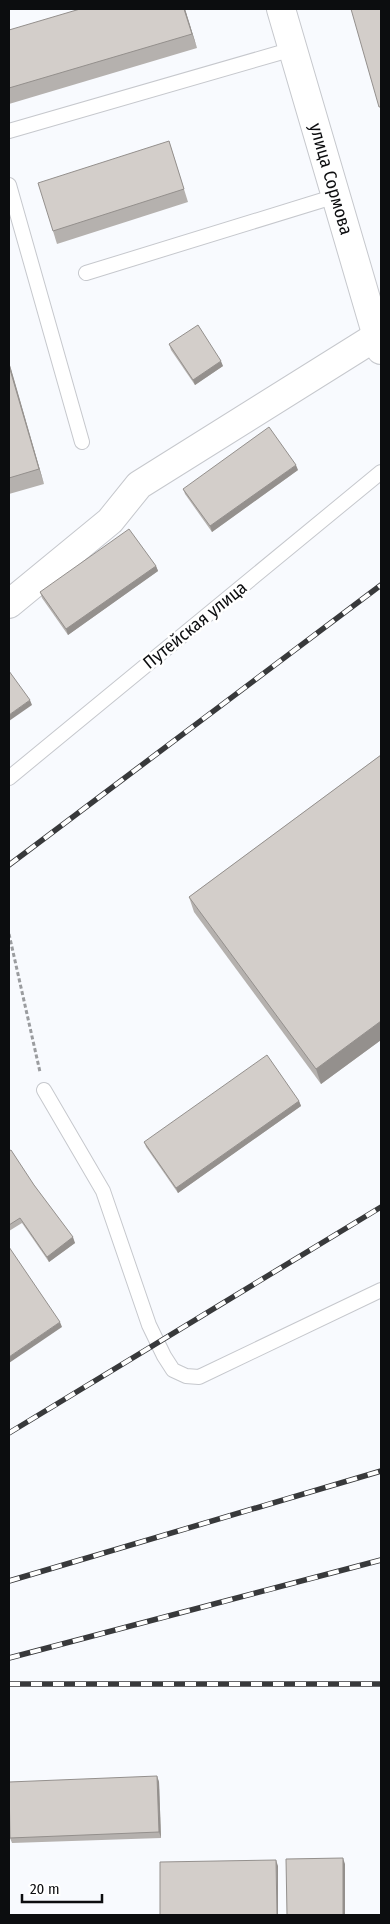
<svg xmlns="http://www.w3.org/2000/svg" width="390" height="1924" viewBox="0 0 390 1924" font-family="'Fira Sans Condensed',sans-serif">
  <rect width="100%" height="100%" fill="#f8fafe"/>
  <g fill="none" stroke-linecap="round" stroke-linejoin="round">
    <g stroke="#c6c8cd" stroke-width="16">
      <g id="lane">
        <path d="M9 131 293 49"/>
        <path d="M9 185 82 442"/>
        <path d="M86 273 336 196"/>
        <path d="M9 778 381 472"/>
        <path d="M44 1090 103 1191 149 1325 164 1356 173 1370 186 1376 199 1377 381 1290"/>
      </g>
    </g>
    <g stroke="#c6c8cd" stroke-width="30">
      <g id="street">
        <path d="M281 9 381 350"/>
        <path d="M9 604 110 521 139 485 377 336"/>
      </g>
    </g>
    <path stroke="#9a9c9f" stroke-width="3" stroke-dasharray="4 2.5" stroke-linecap="butt" d="M9 934 40 1072"/>
    <use href="#lane" stroke="#fff" stroke-width="14"/>
    <use href="#street" stroke="#fff" stroke-width="28"/>
    <g stroke="#38393b" stroke-width="5.5">
      <g id="rail">
        <path d="M9 865 381 585"/>
        <path d="M9 1433 381 1207"/>
        <path d="M9 1581 381 1471"/>
        <path d="M9 1658 381 1560"/>
        <path d="M9 1684H381"/>
      </g>
    </g>
    <use href="#rail" stroke="#fff" stroke-width="4" stroke-dasharray="11" stroke-linecap="butt"/>
  </g>
  <g fill="#b5b1ae">
    <path d="M185 9 197 48 9 104V30Z"/>
    <path d="M169 141 188 202 57 244 53 231Z"/>
    <path d="M169 344 223 366 195 385 171 350Z"/>
    <path d="M9 362 44 484 9 494Z"/>
    <path d="M298 470 212 532 185 494 183 489Z"/>
    <path d="M156 566 158 571 68 635 42 598 40 592Z"/>
    <path d="M381 755V1040L321 1084 194 912 189 897Z"/>
    <path d="M299 1101 301 1106 178 1193 146 1147 144 1142Z"/>
    <path d="M9 1151 34 1185 75 1243 49 1262 22 1223 9 1231Z"/>
    <path d="M157 1776 159 1782 161 1838 12 1843 10 1838Z"/>
  </g>
  <g fill="#94908d">
    <path d="M184 9H185L197 48 192 34Z"/>
    <path d="M221 361 223 366 195 385 193 380Z"/>
    <path d="M9 362 44 484 39 469 9 366Z"/>
    <path d="M296 465 298 470 212 532 210 526Z"/>
    <path d="M156 566 158 571 68 635 66 629Z"/>
    <path d="M30 700 32 705 9 721V715Z"/>
    <path d="M381 1021V1040L321 1084 316 1069Z"/>
    <path d="M299 1101 301 1106 178 1193 176 1188Z"/>
    <path d="M73 1237 75 1243 49 1262 47 1257Z"/>
    <path d="M60 1322 62 1327 9 1363V1357Z"/>
    <path d="M157 1776 159 1782 161 1838 159 1832Z"/>
    <path d="M343 1858 345 1864V1915H343Z"/>
    <path d="M276 1860 278 1866V1915H277Z"/>
  </g>
  <g fill="#d3ceca" stroke="#94908d">
    <path d="M80 9H184L192 34 9 88V30Z"/>
    <path d="M351 9H381V107H379Z"/>
    <path d="M169 141 184 189 53 231 38 183Z"/>
    <path d="M198 325 221 361 193 380 169 344Z"/>
    <path d="M9 366 39 469 9 478Z"/>
    <path d="M269 427 296 465 210 526 183 489Z"/>
    <path d="M129 529 156 566 66 629 40 592Z"/>
    <path d="M9 671 30 700 9 715Z"/>
    <path d="M381 755V1021L316 1069 189 897Z"/>
    <path d="M267 1055 299 1101 176 1188 144 1142Z"/>
    <path d="M11 1150 34 1185 73 1237 47 1257 20 1218 9 1225V1151Z"/>
    <path d="M9 1247 60 1322 9 1357Z"/>
    <path d="M157 1776 159 1832 10 1838 9 1782Z"/>
    <path d="M343 1858V1915H287L286 1859Z"/>
    <path d="M276 1860 277 1915H160V1862Z"/>
  </g>
  <g text-anchor="middle" stroke-width="5" stroke-linejoin="round" paint-order="stroke">
    <g font-size="18" fill="#0c0d0f" stroke="#fff">
      <text transform="translate(331 179) rotate(74)" y="6">улица Сормова</text>
      <text transform="translate(195 625) rotate(-39)" y="6">Путейская улица</text>
    </g>
  </g>
  <rect width="390" height="1924" fill="none" stroke="#0c0d0f" stroke-width="20"/>
  <path d="M22 1894v8h80v-8" fill="none" stroke="#0c0d0f" stroke-width="2.5"/>
  <text x="30" y="1894" font-size="15" fill="#0c0d0f" stroke="#ffffff" stroke-width="4" paint-order="stroke">20 m</text>
</svg>
